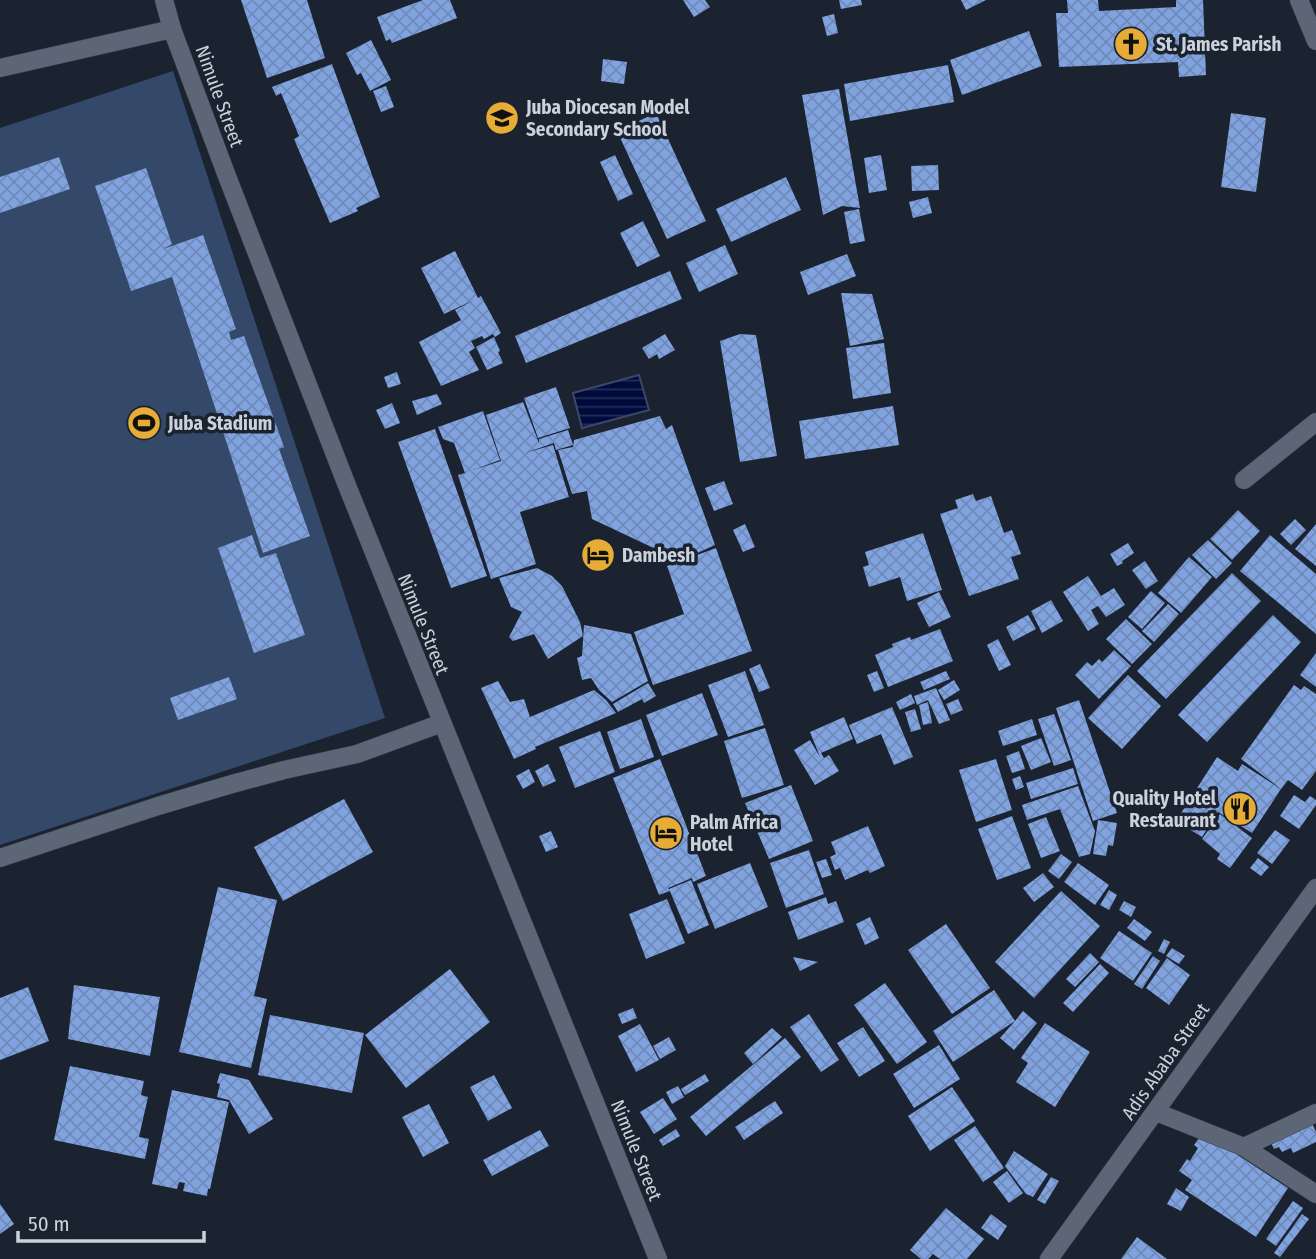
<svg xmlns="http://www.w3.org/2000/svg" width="1316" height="1259" viewBox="0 0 1316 1259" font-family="'Fira Sans Condensed',sans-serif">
  <defs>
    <pattern id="water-rules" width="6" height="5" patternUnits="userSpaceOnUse" patternTransform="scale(1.75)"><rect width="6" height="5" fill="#000a3b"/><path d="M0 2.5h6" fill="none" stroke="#242d57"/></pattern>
    <pattern id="building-cross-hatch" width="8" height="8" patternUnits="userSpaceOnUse" patternTransform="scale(1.75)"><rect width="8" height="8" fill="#80a3e0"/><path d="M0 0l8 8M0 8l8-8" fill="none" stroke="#6f8ab8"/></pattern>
  </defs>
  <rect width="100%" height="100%" fill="#1b2331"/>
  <path fill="#34486a" d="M173 71 385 718 0 845V128Z"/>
  <path fill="url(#water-rules)" stroke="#3d466b" stroke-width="2" d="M639 375 649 410 582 428 573 393Z"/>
  <g fill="url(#building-cross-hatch)">
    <path d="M241 0H307L325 58 267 78Z"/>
    <path d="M423 0H450L457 18 392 43 390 39 386 41 377 17Z"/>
    <path d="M683 0H705L710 7 694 17Z"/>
    <path d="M839 0H861L862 5 841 9Z"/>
    <path d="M961 0H986L966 10Z"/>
    <path d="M1067 0H1098L1099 11 1176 7V0H1203L1206 75 1179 77 1178 62 1059 67 1056 13H1068Z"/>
    <path d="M834 14 838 33 827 36 822 17Z"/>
    <path d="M1029 31 1042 66 962 95 950 60Z"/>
    <path d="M371 40 391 80 370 91 361 73 357 75 346 53Z"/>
    <path d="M603 59 627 62 624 84 601 81Z"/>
    <path d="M332 64 380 197 356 208 358 211 330 223 294 139 299 136 281 93 276 96 272 87Z"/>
    <path d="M948 65 954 102 850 121 844 84Z"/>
    <path d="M386 86 394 107 381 112 373 91Z"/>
    <path d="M839 89 860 208 842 206 823 215 802 95Z"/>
    <path d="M656 113 706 221 667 239 617 131Z"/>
    <path d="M1231 113 1266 118 1256 192 1221 187Z"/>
    <path d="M615 155 633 194 618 201 600 162Z"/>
    <path d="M881 155 887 190 869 193 864 158Z"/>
    <path d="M59 157 70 189 0 213V177Z"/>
    <path d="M938 165 939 190 912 191 911 166Z"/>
    <path d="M146 168 172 244 163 249 203 235 236 329 229 332 231 340 244 336 284 447 279 449 310 536 263 553 172 277 131 291 95 186Z"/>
    <path d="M786 177 801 210 731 242 716 209Z"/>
    <path d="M928 197 932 213 913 218 909 202Z"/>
    <path d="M859 209 865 241 850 244 844 212Z"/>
    <path d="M643 221 660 256 637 267 620 233Z"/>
    <path d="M725 245 738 274 699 292 686 263Z"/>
    <path d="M455 251 478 298 481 296 501 333 495 337 493 334 484 339 482 336 471 341 475 348 469 352 479 370 441 386 419 342 461 320 455 310 474 300 444 314 421 268Z"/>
    <path d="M847 254 856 276 808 295 800 272Z"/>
    <path d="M670 271 682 299 526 363 515 336Z"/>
    <path d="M841 293 872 294 884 339 850 346Z"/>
    <path d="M665 334 675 350 659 359 657 354 649 359 642 348Z"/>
    <path d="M740 334 756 335 777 456 740 462 720 341Z"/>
    <path d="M494 337 500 351 498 352 503 363 487 370 476 347Z"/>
    <path d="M884 343 891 393 853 399 846 348Z"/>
    <path d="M397 372 401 384 388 388 384 377Z"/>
    <path d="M556 387 570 428 538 438 524 398Z"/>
    <path d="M437 394 442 404 417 415 412 401Z"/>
    <path d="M523 402 539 443V439L568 430 573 445 556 450 554 443 525 453 553 445 569 497 520 512 536 564 491 579 458 475 465 473 454 443 443 439 438 427 483 411 500 460 473 470 501 461 486 415Z"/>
    <path d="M392 403 400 423 385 429 376 410Z"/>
    <path d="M893 406 899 445 805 459 799 421Z"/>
    <path d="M660 416 666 429 672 425 715 545 686 558 660 551 592 519 587 491 572 494 558 450 573 447 574 440Z"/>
    <path d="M435 429 487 576 451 588 398 442Z"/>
    <path d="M724 481 733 504 714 511 705 488Z"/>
    <path d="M973 494 976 501 991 496 1004 533 1012 530 1021 554 1011 557 1019 579 969 596 940 514 958 508 955 500Z"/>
    <path d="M1238 510 1260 531 1232 560 1210 539Z"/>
    <path d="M1295 519 1306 530 1291 545 1280 534Z"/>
    <path d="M745 524 755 547 743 552 733 530Z"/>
    <path d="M1316 524V566L1295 549Z"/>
    <path d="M923 533 942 590 907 601 900 577 869 587 863 567 869 565 865 552Z"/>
    <path d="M252 535 260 558 276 553 305 635 254 653 218 548Z"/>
    <path d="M1270 535 1316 574V634L1240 571Z"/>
    <path d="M1208 540 1232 563 1216 579 1192 555Z"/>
    <path d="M1128 543 1134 553 1122 561 1123 563 1117 566 1110 554Z"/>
    <path d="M716 548 752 651 653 685 634 632 684 614 667 566Z"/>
    <path d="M1189 557 1212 577 1181 613 1158 593Z"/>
    <path d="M1145 561 1158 581 1146 589 1132 570Z"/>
    <path d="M537 568 552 576 562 586 580 622 583 636 548 659 534 634 513 641 509 637 522 612 511 607 499 578Z"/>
    <path d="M1232 573 1261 601 1166 699 1137 671Z"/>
    <path d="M1088 576 1101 596 1114 588 1125 605 1106 617 1098 606 1091 610 1099 624 1088 631 1063 592Z"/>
    <path d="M1151 591 1165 603 1142 629 1128 617Z"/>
    <path d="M939 592 951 617 929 627 917 603Z"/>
    <path d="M1051 600 1063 621 1042 633 1031 611Z"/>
    <path d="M1168 604 1179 614 1154 642 1142 631Z"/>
    <path d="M1028 615 1036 629 1013 641 1006 627Z"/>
    <path d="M1273 615 1301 642 1207 742 1178 715Z"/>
    <path d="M1126 619 1152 644 1132 664 1106 639Z"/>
    <path d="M584 625 631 634 648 681 612 702 599 690 591 678 582 680 577 658 582 656Z"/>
    <path d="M940 629 953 661 888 687 875 655 893 647 892 644 910 637 911 640Z"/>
    <path d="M998 639 1011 665 999 671 987 645Z"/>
    <path d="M1114 650 1131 666 1099 699 1075 675 1087 662 1092 666 1099 659 1102 662Z"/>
    <path d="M1316 653V687L1300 675Z"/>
    <path d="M760 664 770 688 759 692 749 669Z"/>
    <path d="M745 671 764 725 728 737 708 685Z"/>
    <path d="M877 671 884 688 874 692 867 675Z"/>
    <path d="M946 671 950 679 924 690 920 682Z"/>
    <path d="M1128 675 1161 706 1122 749 1088 718Z"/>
    <path d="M229 677 237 699 178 720 170 698Z"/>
    <path d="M954 680 960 690 944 700 938 690Z"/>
    <path d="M498 681 510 702 524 699 530 717 594 690 606 700 616 713 535 747 536 749 514 759 481 688Z"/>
    <path d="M648 683 656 696 644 703 642 699 618 712 613 704Z"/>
    <path d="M1294 685 1301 690 1304 686 1316 694V771L1302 790 1288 780 1281 789 1241 759Z"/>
    <path d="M936 688 950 720 939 724 928 700 917 705 914 696Z"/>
    <path d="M702 693 718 735 662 756 646 715Z"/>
    <path d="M911 694 915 703 900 710 896 702Z"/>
    <path d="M958 699 963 710 951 715 946 704Z"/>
    <path d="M1079 700 1117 813 1093 821 1056 708Z"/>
    <path d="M928 702 932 723 923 725 919 705Z"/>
    <path d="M892 707 913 757 894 765 881 734 857 744 849 725Z"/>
    <path d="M915 709 921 729 911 732 905 712Z"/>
    <path d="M1054 714 1071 760 1054 766 1038 719Z"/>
    <path d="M844 717 853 739 821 753 824 758 829 755 839 771 815 785 794 750 810 740 820 757 810 732Z"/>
    <path d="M641 719 654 757 620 769 607 732Z"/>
    <path d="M1032 719 1037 735 1003 746 998 731Z"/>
    <path d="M765 728 784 785 742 798 724 741Z"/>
    <path d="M600 731 615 772 575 788 559 747Z"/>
    <path d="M1041 738 1051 762 1031 770 1021 746Z"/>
    <path d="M1019 751 1025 769 1012 773 1006 756Z"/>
    <path d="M1217 757 1238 771 1242 764 1281 789 1252 833 1215 810 1218 812 1202 837 1176 821Z"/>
    <path d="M660 759 706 876 693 882 692 878 668 888 670 891 659 895 613 778Z"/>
    <path d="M996 759 1012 810 976 822 959 770Z"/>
    <path d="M548 764 556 781 543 787 535 771Z"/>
    <path d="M1073 768 1078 784 1031 799 1026 783Z"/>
    <path d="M529 769 535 782 523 789 516 776Z"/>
    <path d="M1020 776 1024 787 1016 790 1012 779Z"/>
    <path d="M791 785 813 841 769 859 745 803Z"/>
    <path d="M1078 786 1095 831 1090 854 1079 857 1060 809 1027 820 1022 805Z"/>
    <path d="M1294 795 1305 802 1310 796 1316 800V805L1299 829 1280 816Z"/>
    <path d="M344 799 373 852 283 901 254 847Z"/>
    <path d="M1220 814 1252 838 1230 868 1217 859 1220 854 1202 839Z"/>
    <path d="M1012 816 1031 868 997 880 978 829Z"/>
    <path d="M1046 817 1060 851 1041 858 1028 824Z"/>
    <path d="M1098 820 1117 823 1113 846 1108 845 1106 856 1093 854Z"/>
    <path d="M868 826 885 866 870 873 868 870 845 880 840 868 835 870 830 857 836 854 831 842Z"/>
    <path d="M1275 830 1290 840 1272 864 1257 853Z"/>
    <path d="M551 831 558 847 546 852 539 836Z"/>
    <path d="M809 850 824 894 786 908 770 863Z"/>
    <path d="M1061 854 1072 862 1059 879 1048 871Z"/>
    <path d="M1258 858 1269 867 1261 876 1250 868Z"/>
    <path d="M826 859 832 875 822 878 816 862Z"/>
    <path d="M750 863 768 907 715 929 697 884Z"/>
    <path d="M1078 863 1109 885 1095 905 1064 882Z"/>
    <path d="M1043 873 1054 887 1034 902 1023 888Z"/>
    <path d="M691 880 709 925 688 934 669 889Z"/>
    <path d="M218 887 277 900 254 996 267 999 251 1068 179 1052Z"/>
    <path d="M1109 890 1117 895 1109 910 1100 905Z"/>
    <path d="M1061 891 1100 926 1034 998 995 962Z"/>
    <path d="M826 897 828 904 836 901 844 922 798 940 788 912Z"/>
    <path d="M667 899 685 943 646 959 629 914Z"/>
    <path d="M1124 901 1136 907 1131 917 1119 910Z"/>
    <path d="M870 917 879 938 865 945 856 924Z"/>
    <path d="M1134 919 1152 932 1145 941 1127 928Z"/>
    <path d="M946 924 990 988 952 1014 908 950Z"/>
    <path d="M1119 931 1152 953 1133 981 1100 958Z"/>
    <path d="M1164 939 1170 942 1164 954 1158 951Z"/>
    <path d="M1172 948 1185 956 1179 964 1166 956Z"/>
    <path d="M1090 953 1099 962 1075 987 1066 979Z"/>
    <path d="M1153 956 1160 961 1142 989 1134 984Z"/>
    <path d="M793 957 818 962 800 971Z"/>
    <path d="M1167 958 1190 975 1169 1005 1146 988Z"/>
    <path d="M1100 964 1109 973 1073 1012 1063 1003Z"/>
    <path d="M450 969 490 1022 406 1088 365 1035Z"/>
    <path d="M885 983 927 1042 897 1064 854 1005Z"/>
    <path d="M74 985 160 997 150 1056 68 1039Z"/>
    <path d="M28 987 49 1041 0 1060V998Z"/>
    <path d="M994 990 1015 1021 1023 1011 1037 1023 1014 1050 1000 1038 1015 1021 953 1062 933 1031Z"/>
    <path d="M633 1008 637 1018 622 1024 618 1014Z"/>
    <path d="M809 1014 839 1060 821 1072 790 1027Z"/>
    <path d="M270 1015 364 1033 352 1093 258 1075Z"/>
    <path d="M1045 1023 1090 1052 1055 1107 1016 1082 1028 1063 1021 1058Z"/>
    <path d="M640 1024 659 1060 636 1072 618 1036Z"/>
    <path d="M863 1027 885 1061 859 1077 837 1043Z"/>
    <path d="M772 1028 782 1037 753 1064 744 1053Z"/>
    <path d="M669 1037 676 1050 660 1059 653 1046Z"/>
    <path d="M785 1038 801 1057 706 1136 690 1117Z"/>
    <path d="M939 1045 960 1079 914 1108 893 1074Z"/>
    <path d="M70 1066 144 1081 141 1095 148 1097 139 1137 149 1139 145 1159 54 1140Z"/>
    <path d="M220 1073 249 1080 273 1119 249 1134 229 1100 217 1097 220 1084 217 1083Z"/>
    <path d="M705 1074 709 1081 685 1095 681 1089Z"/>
    <path d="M494 1075 512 1108 488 1121 470 1087Z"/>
    <path d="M678 1086 684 1097 672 1104 666 1092Z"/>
    <path d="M952 1087 975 1121 930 1151 908 1116Z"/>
    <path d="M172 1090 229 1102 210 1189H208L207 1196 183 1191 185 1183 179 1182 177 1189 152 1184Z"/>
    <path d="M663 1098 677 1119 654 1134 640 1112Z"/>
    <path d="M775 1101 783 1113 744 1140 735 1127Z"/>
    <path d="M429 1104 449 1143 423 1157 402 1117Z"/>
    <path d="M1310 1119 1316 1132V1142L1293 1153 1291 1148 1282 1152 1279 1147 1274 1149 1269 1139Z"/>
    <path d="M975 1126 1004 1168 983 1182 954 1140Z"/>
    <path d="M676 1129 680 1136 663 1146 659 1140Z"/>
    <path d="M540 1130 549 1146 492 1176 483 1160Z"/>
    <path d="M1203 1132 1288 1188 1256 1237 1185 1190 1192 1180 1179 1171 1187 1159 1190 1161 1198 1148 1194 1145Z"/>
    <path d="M1014 1151 1048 1174 1033 1197 1026 1194 1005 1166Z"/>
    <path d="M1007 1171 1023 1193 1009 1203 993 1182Z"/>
    <path d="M1051 1177 1059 1181 1045 1204 1037 1200Z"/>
    <path d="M1176 1188 1189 1197 1181 1211 1167 1204Z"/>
    <path d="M1293 1201 1303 1208 1276 1246 1266 1239Z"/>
    <path d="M0 1204 14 1224 0 1234Z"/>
    <path d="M946 1208 984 1239 967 1259H940L933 1254 928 1259H921L910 1250Z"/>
    <path d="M991 1214 1007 1226 998 1240 981 1228Z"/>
    <path d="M1302 1214 1309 1219 1280 1257 1274 1253Z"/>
    <path d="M1137 1237 1167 1259H1121Z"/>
  </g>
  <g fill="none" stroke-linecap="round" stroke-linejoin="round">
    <g stroke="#393f4b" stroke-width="19">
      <g id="minor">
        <path d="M164 0 172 29 225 171 346 483 658 1259"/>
        <path d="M1299 0 1316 41"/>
        <path d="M0 68 172 29"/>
        <path d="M1244 480 1316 422"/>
        <path d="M0 858 158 806 232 784 284 770 357 754 442 723"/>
        <path d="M1156 1112 1244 1147 1316 1194"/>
        <path d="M1244 1147 1316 1113"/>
        <path d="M1049 1259 1316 888"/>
      </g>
    </g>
    <use href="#minor" stroke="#5c6676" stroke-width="18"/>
  </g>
  <defs>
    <g id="church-disc" transform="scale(1.75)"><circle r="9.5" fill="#e6ac36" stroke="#1b2331"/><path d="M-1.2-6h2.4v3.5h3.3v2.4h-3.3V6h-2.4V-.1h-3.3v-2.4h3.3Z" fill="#111"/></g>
    <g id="school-disc" transform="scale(1.75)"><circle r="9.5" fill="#e6ac36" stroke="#1b2331"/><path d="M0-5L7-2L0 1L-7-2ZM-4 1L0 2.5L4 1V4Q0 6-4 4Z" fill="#111"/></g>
    <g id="stadium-disc" transform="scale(1.75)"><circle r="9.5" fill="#e6ac36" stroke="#1b2331"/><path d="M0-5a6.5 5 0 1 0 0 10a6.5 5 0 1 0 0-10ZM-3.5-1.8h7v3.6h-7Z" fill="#111"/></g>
    <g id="hotel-disc" transform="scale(1.75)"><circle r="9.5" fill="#e6ac36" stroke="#1b2331"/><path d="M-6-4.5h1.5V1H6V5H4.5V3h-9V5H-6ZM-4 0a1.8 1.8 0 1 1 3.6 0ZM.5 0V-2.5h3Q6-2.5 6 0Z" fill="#111"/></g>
    <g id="restaurant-disc" transform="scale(1.75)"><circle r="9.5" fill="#e6ac36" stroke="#1b2331"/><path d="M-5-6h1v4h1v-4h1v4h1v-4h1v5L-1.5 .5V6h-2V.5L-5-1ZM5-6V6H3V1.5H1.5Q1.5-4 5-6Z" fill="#111"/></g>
  </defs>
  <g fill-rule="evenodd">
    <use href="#church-disc" x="1131" y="44"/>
    <use href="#school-disc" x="502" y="118"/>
    <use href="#stadium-disc" x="144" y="423"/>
    <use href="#hotel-disc" x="598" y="555"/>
    <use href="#restaurant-disc" x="1240" y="809"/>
    <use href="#hotel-disc" x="666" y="833"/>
  </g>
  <g text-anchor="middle" stroke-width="7" stroke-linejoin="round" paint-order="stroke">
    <g font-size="19" font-weight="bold" fill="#ccd2db" stroke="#1b2331" text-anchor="start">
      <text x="1156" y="51">St. James Parish</text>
      <text x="526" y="114">Juba Diocesan Model<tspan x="526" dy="22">Secondary School</tspan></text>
      <text x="168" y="430">Juba Stadium</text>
      <text x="622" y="562">Dambesh</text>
      <text x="1216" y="805" text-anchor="end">Quality Hotel<tspan x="1216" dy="22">Restaurant</tspan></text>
      <text x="690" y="829">Palm Africa<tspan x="690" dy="22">Hotel</tspan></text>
    </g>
    <g font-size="19" fill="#ccd2db" stroke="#1b2331">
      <text transform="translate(220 96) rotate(70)" y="7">Nimule Street</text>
      <text transform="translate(424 624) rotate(68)" y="7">Nimule Street</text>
      <text transform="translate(1165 1061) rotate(-55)" y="7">Adis Ababa Street</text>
      <text transform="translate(637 1150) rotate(68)" y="7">Nimule Street</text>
    </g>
  </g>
  <path d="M18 1231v10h186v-10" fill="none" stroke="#ccd2db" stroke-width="3.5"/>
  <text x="28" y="1231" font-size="21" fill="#ccd2db" stroke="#1b2331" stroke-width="5" paint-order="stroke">50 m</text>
</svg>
